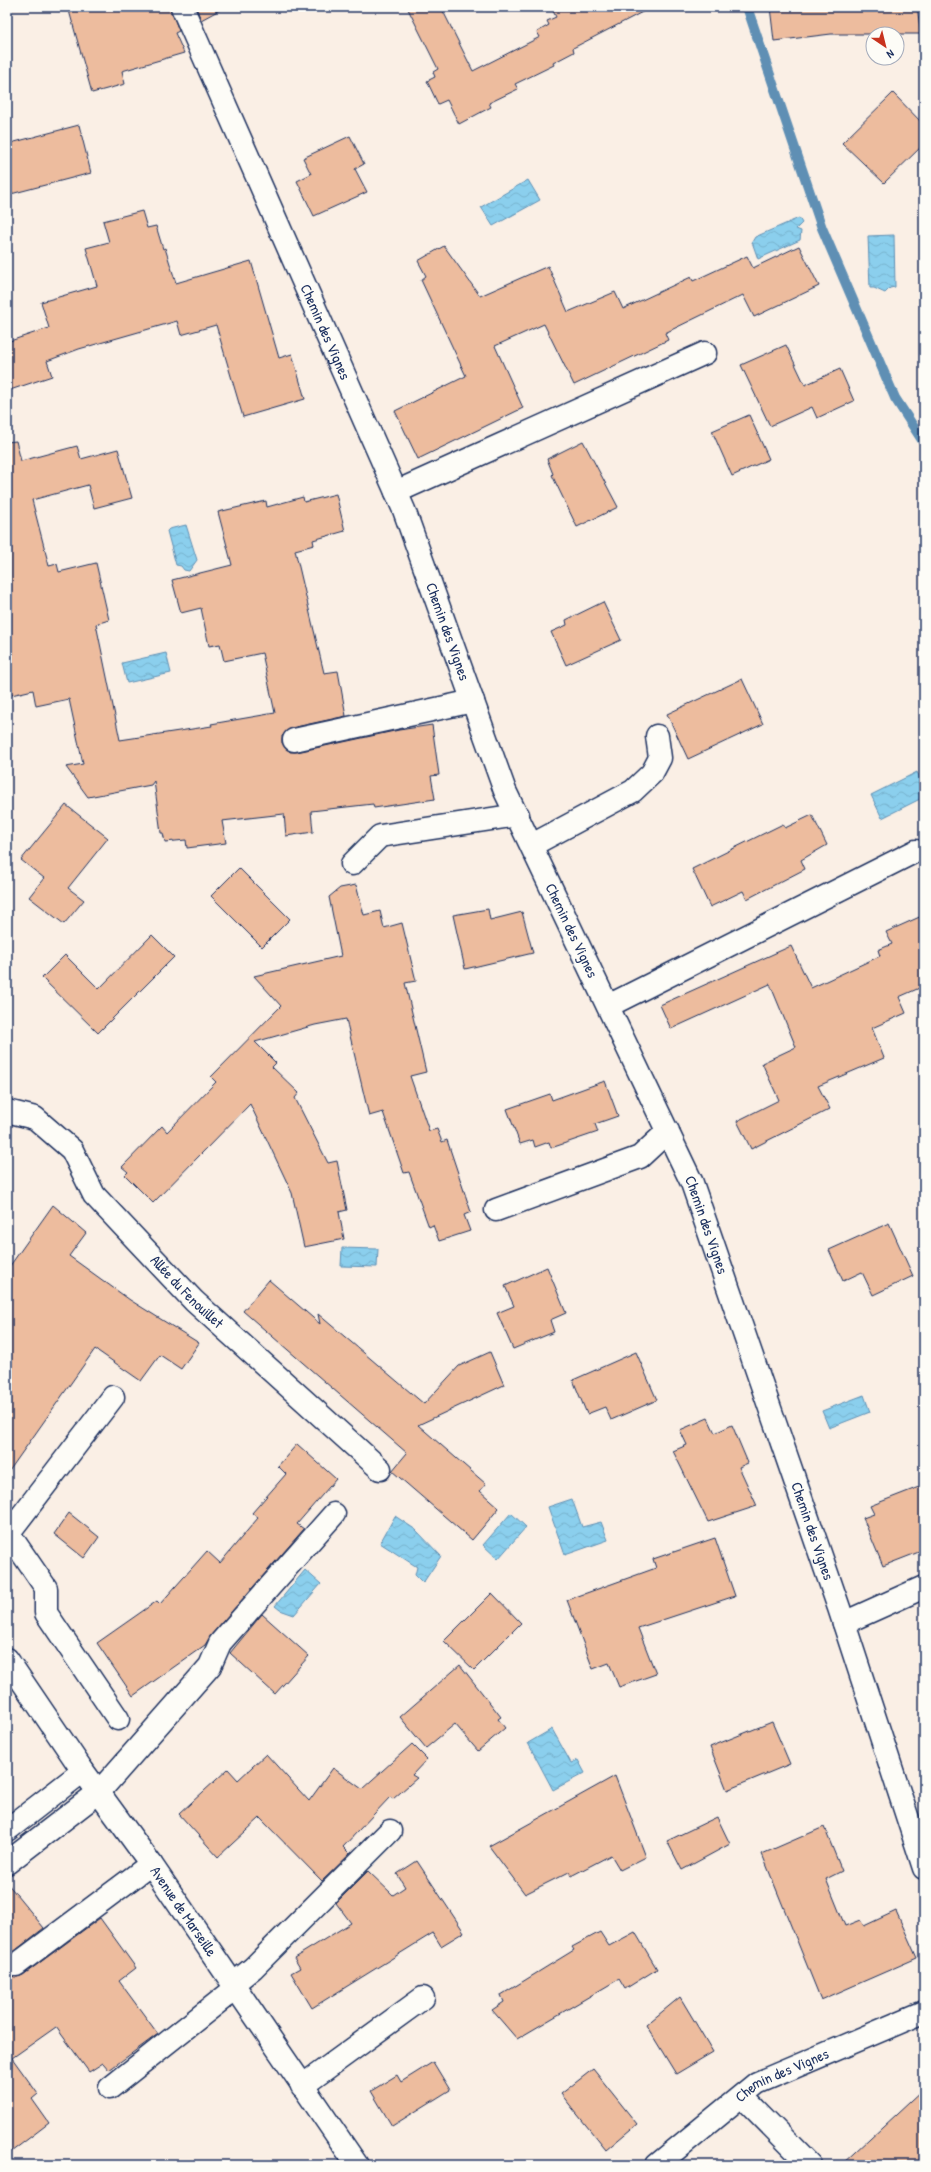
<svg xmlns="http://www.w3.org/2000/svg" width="931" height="2172" viewBox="0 0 931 2172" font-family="'Patrick Hand',sans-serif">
  <defs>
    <pattern id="water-waves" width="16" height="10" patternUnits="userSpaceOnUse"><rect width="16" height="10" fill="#8bcfed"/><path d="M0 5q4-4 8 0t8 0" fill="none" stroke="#77b2ce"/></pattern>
  </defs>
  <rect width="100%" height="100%" fill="#faefe5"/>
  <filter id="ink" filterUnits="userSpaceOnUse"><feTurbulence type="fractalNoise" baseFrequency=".025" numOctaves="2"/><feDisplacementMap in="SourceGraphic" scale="8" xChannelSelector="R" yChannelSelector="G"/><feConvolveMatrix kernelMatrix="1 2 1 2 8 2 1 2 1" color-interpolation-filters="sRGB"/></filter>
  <g filter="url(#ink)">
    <g fill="url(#water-waves)" stroke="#5e8fb4">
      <path d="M528 180 540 200 493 226 481 207Z"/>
      <path d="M799 218 802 223 796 229 801 231 800 240 758 259 752 242 755 237Z"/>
      <path d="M894 235 895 287 890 288 885 293 874 288H870L868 236Z"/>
      <path d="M186 525 197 560 189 571 184 570 181 566 176 565 167 531 169 529Z"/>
      <path d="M166 653 171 673 127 683 122 663Z"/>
      <path d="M917 772 924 786V797L882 818 871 795Z"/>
      <path d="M342 1248 378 1249 377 1267 341 1266Z"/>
      <path d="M864 1395 870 1412 829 1428 822 1411Z"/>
      <path d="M572 1499 582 1527 601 1522 608 1540 565 1555 548 1507Z"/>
      <path d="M511 1513 526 1527 498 1559 483 1545Z"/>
      <path d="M395 1516 416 1530 441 1556 423 1583 415 1575 417 1567 380 1543Z"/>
      <path d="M305 1570 321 1584 294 1615 280 1610 275 1606Z"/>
      <path d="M552 1729 571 1763 578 1760 585 1773 553 1790 528 1743Z"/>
    </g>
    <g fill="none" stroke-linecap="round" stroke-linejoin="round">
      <path stroke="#5e8fb4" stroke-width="10" d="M747 7 822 228 895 398 924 443"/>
    </g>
    <g fill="#edbc9e" stroke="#1b2f5e">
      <path d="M68 7H170L179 31 175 33 184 53 122 71 125 84 92 93Z"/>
      <path d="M196 7H225L201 20Z"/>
      <path d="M407 7H441L473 71 540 37 537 32 549 25 547 21 556 17 551 7H652L573 48 574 52 553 63 554 65 515 84 518 89 489 103 491 107 459 124 447 100 438 104 427 81 435 77 433 72 438 69Z"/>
      <path d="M770 7H917L921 34H831L774 41Z"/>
      <path d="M893 93 924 125V144L884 183 842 143Z"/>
      <path d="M79 125 91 173 7 195V144Z"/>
      <path d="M350 136 364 164 355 169 367 192 314 216 297 181 311 174 303 158Z"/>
      <path d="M142 211 147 228 156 226 163 249 165 248 176 283 251 261 279 358 292 354 305 399 243 417 216 325 181 335 177 321 79 349 47 361 52 376 7 391V342L49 328 41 302 97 286 86 248 109 242 103 221Z"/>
      <path d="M444 246 480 296 548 266 568 312 615 292 623 309 691 277 693 281 747 256 753 268 799 246 819 286 754 317 743 295 665 333 668 340 574 385 544 324 495 346 523 408 418 459 395 411 466 376 421 280 426 276 418 261Z"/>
      <path d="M786 345 805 385 840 369 854 401 817 418 812 407 770 426 741 365Z"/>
      <path d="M749 415 769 459 732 476 712 431Z"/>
      <path d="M16 441 21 461 77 446 81 459 118 449 132 498 94 508 88 485 32 500 49 566 57 564 59 572 96 563 109 620 96 624 120 740 212 726 211 724 275 713 262 653 224 661 220 644 209 646 201 608 181 613 172 580 232 565 218 512 266 501 267 507 303 497 304 502 336 494 345 531 313 540 314 545 295 550 324 673 338 671 346 716 291 728 282 736V743L290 752H297L399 730 432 725 439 775 431 776 435 799 374 808 373 804 311 811 313 832 286 836 284 814 222 821 226 843 187 848 186 840 165 842 163 833H161L154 781 151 785 88 797 66 767 83 764 69 699 36 706 33 690 7 696V442Z"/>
      <path d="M583 441 618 507 577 527 552 475 553 474 547 459Z"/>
      <path d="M603 602 621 640 566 665 551 632 567 625 566 620Z"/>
      <path d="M742 679 763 724 688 759 667 714Z"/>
      <path d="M66 805 108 838 68 888 84 900 64 924 29 897 44 878 21 860Z"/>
      <path d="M812 815 827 845 801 860 805 869 747 899 743 891 710 907 692 869 783 824 785 828Z"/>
      <path d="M239 868 290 919 262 947 211 896Z"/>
      <path d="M356 885 364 915 380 911 384 928 402 923 416 981 405 983 426 1072 410 1076 429 1131 437 1129 442 1142 447 1140 471 1212 464 1215 470 1231 439 1241 433 1225 429 1227 409 1172 404 1173 383 1112 369 1116 346 1019 315 1025 255 1042 276 1063 272 1067 299 1093 295 1098 328 1163 337 1161 347 1210 339 1212 344 1239 304 1247 292 1193 250 1104 153 1203 125 1175 128 1172 122 1167 162 1126 167 1132 216 1082 211 1077 281 1006 254 976 341 956 329 897 340 888Z"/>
      <path d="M488 909 490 920 522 912 533 953 465 969 453 915Z"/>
      <path d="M924 915V986L899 997 906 1013 872 1028 884 1058 818 1086 830 1109 751 1149 737 1121 779 1100 762 1063 796 1047 770 984 671 1029 660 1005 791 946 811 988 880 956 878 950 892 944 886 932Z"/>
      <path d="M152 935 174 957 98 1033 42 978 65 955 99 989Z"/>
      <path d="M605 1081 618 1116 595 1124 598 1132 551 1148 549 1142 535 1147 533 1140 520 1144 507 1109 550 1094 552 1100Z"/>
      <path d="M53 1205 86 1233 69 1256 130 1300 199 1343 181 1369 160 1355 141 1381 95 1349 7 1474V1270Z"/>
      <path d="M889 1223 913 1276 873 1295 862 1272 843 1281 829 1250Z"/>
      <path d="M547 1267 566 1313 550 1320 554 1332 513 1349 497 1313 514 1306 505 1286Z"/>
      <path d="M269 1280 320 1324 318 1314 424 1404 459 1366 490 1352 504 1385 418 1425 486 1484 480 1491 499 1508 472 1540 392 1471 407 1453 243 1311Z"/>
      <path d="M636 1352 657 1400 611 1420 605 1407 587 1414 573 1380Z"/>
      <path d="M708 1418 715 1433 732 1425 748 1463 739 1467 757 1506 708 1522 673 1451 687 1445 680 1430Z"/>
      <path d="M297 1444 336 1479 297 1524 304 1529 211 1635 205 1645 133 1696 97 1643 157 1601 160 1604 207 1551 220 1563 258 1518 252 1513 286 1474 278 1466Z"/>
      <path d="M924 1485V1550L883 1566 863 1518 874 1514 870 1506Z"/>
      <path d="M69 1513 99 1537 84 1558 54 1534Z"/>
      <path d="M715 1538 735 1596 638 1628 656 1674 619 1687 609 1663 593 1669 567 1600 656 1568 653 1559Z"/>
      <path d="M492 1593 521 1623 474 1670 444 1641Z"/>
      <path d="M262 1614 309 1656 275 1694 230 1653Z"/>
      <path d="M460 1665 501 1717 498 1719 505 1728 478 1751 455 1724 426 1748 400 1717Z"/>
      <path d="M772 1722 790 1764 727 1790 710 1747Z"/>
      <path d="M412 1744 427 1759 412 1775 417 1778 393 1799 390 1797 343 1847 350 1854 322 1881 260 1818 218 1857 179 1814 228 1769 238 1780 266 1754 309 1801 333 1768 362 1789Z"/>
      <path d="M615 1776 646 1857 620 1870 611 1855 571 1876 569 1872 525 1894 489 1846Z"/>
      <path d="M717 1817 730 1844 682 1870 667 1841Z"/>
      <path d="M824 1827 842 1871 826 1879 845 1926 860 1920 864 1926 896 1911 917 1958 821 2000 762 1854Z"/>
      <path d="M417 1861 464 1932 441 1946 433 1933 312 2008 291 1973 300 1968 294 1958 351 1923 336 1903 368 1871 393 1895 405 1887 397 1874Z"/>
      <path d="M7 1883 44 1928 7 1957Z"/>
      <path d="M100 1918 136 1968 119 1981 158 2034 109 2070 103 2063 89 2072 56 2027 12 2058 38 2094 32 2099 49 2123 7 2155V1973L17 1977 23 1975Z"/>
      <path d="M600 1932 609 1946 635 1932 657 1969 625 1989 619 1979 517 2039 492 2010 504 2002 501 1995 574 1950 572 1947Z"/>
      <path d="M680 1997 713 2052 676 2074 646 2025Z"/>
      <path d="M433 2062 450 2090 392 2126 371 2091 397 2075 401 2082Z"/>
      <path d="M593 2069 637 2124 606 2150 561 2094Z"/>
      <path d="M924 2088V2165H841Z"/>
    </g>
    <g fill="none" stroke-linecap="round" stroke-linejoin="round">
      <g stroke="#1b2f5e" stroke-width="25">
        <g id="minor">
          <path id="s1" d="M182 7 404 510 505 791 692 1183 839 1608 924 1868"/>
          <path d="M396 492 705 353"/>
          <path d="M294 740 473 701"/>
          <path d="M532 845 633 791 652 773 660 758 657 736"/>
          <path d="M352 864 380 836 518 815"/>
          <path d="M608 1006 916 851"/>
          <path id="s2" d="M7 1111 35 1118 72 1150 94 1195 194 1301 380 1469"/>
          <path d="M496 1210 640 1157 668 1131"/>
          <path d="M9 1534 46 1588V1613L118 1719"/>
          <path d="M7 1535 113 1397"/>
          <path d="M844 1623 924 1587"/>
          <path id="s3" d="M7 1659 83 1771 151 1864 357 2165"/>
          <path d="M7 1830 83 1771"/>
          <path d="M7 1863 99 1792 210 1666 220 1643 334 1514"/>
          <path d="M16 1965 151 1864"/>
          <path d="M233 1984 253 1968 390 1831"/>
          <path d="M302 2086 423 1998"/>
          <path d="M110 2088 236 1988"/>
          <path d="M742 2096 810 2165"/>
          <path id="s4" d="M657 2165 757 2083 924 2012"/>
        </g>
      </g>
      <use href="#minor" stroke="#fdfcf7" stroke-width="22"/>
    </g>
  </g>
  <g text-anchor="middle" stroke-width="3.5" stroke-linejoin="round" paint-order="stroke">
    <g font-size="15" fill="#1b2f5e" stroke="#fdfcf7">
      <text dy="5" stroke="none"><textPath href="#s1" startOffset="355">Chemin des Vignes</textPath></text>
      <text dy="5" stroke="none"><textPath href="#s1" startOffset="679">Chemin des Vignes</textPath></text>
      <text dy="5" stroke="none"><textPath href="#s1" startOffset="1003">Chemin des Vignes</textPath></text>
      <text dy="5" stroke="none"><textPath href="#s1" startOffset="1327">Chemin des Vignes</textPath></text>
      <text dy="5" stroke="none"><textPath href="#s2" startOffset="262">Allée du Fenouillet</textPath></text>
      <text dy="5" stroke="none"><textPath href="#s1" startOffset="1651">Chemin des Vignes</textPath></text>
      <text dy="5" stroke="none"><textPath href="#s3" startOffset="308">Avenue de Marseille</textPath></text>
      <text dy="5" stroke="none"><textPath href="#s4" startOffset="155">Chemin des Vignes</textPath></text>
    </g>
  </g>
  <rect width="931" height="2172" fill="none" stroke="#fdfcf7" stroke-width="24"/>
  <rect x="12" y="12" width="907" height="2148" fill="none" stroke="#1b2f5e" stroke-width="1.5" filter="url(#ink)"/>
  <g transform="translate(885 46) rotate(145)"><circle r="19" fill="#fdfcf7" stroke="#a3aaba"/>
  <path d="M0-3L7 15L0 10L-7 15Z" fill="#c8321e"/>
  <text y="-6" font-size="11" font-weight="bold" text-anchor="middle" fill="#1b2f5e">N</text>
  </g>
</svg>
